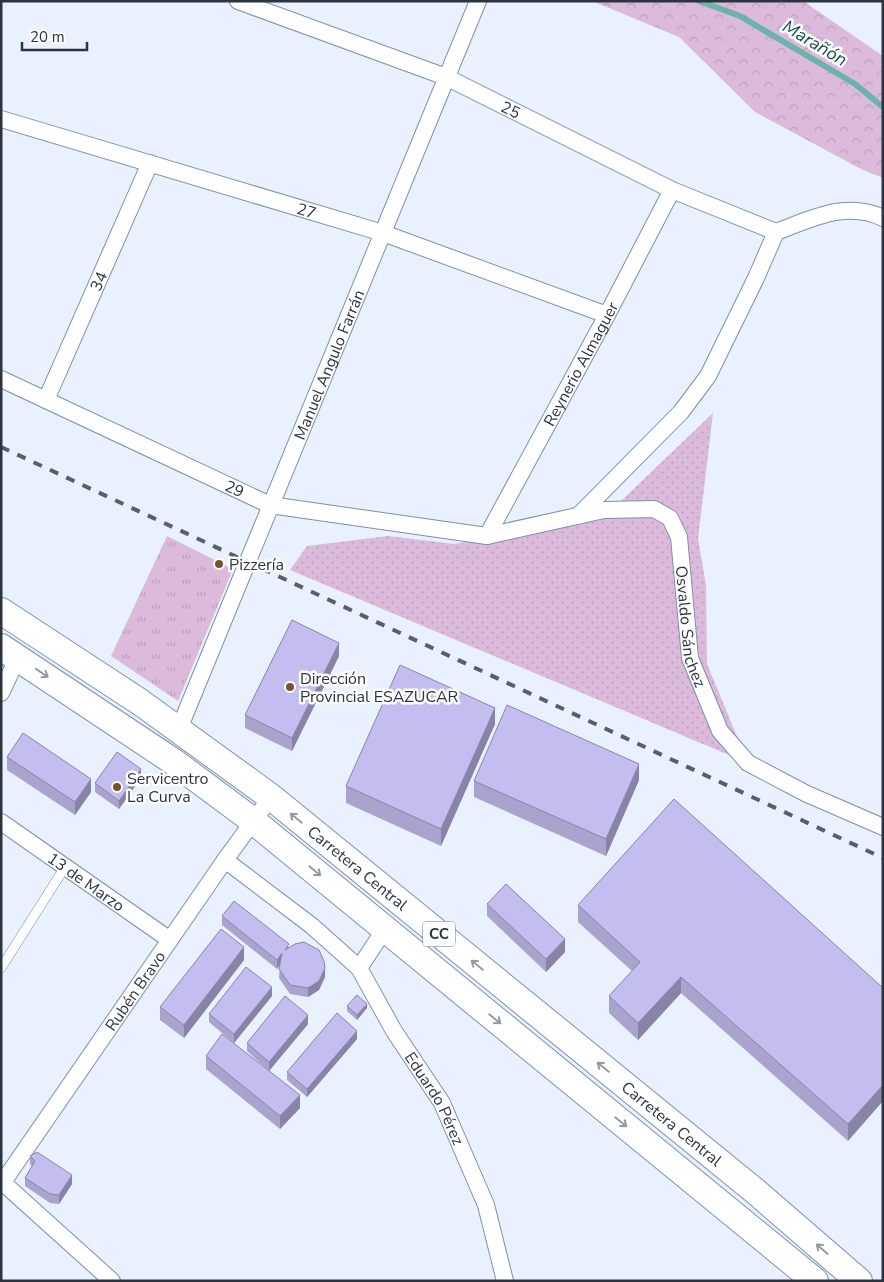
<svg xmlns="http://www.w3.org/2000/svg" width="884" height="1282" viewBox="0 0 884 1282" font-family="'Nunito Sans',sans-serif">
  <defs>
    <pattern id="grass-dots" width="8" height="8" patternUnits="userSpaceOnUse" patternTransform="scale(1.25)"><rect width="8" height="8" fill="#dcbadc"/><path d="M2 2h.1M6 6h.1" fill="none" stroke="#bda0be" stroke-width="1.8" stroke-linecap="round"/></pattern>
    <pattern id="forest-crowns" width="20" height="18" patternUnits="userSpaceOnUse" patternTransform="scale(1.25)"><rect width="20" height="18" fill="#dcbadc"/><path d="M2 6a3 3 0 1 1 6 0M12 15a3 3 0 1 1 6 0" fill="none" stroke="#bda0be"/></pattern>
    <pattern id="park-tufts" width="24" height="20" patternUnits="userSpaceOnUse" patternTransform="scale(1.25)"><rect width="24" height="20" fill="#dcbadc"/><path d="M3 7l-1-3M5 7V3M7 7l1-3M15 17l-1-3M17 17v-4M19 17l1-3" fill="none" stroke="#bda0be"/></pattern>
  </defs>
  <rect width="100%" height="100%" fill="#e8f1fd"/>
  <path fill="url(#grass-dots)" d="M713 413 698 539 706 585 707 664 748 763 290 570 307 546 388 536 454 544 601 520Z"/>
  <path fill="url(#forest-crowns)" d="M592 1H803L883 56V178L861 169 755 112 679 37Z"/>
  <path fill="url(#park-tufts)" d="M167 536 233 569 178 701 111 656Z"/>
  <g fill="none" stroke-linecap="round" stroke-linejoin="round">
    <path stroke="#6db2ab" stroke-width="6" d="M699 1 740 16 855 84 883 107"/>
    <g stroke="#7d90ac" stroke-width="10">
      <path id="lane" d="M1 968 65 867"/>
    </g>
    <g stroke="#7d90ac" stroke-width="18">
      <g id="street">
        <path id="s1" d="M238 1 446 77 672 190 776 232"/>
        <path id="s2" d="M1 119 383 233 607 315"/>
        <path d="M776 232C811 219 847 200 883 218"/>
        <path id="s3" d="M1 379 270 505 487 536 604 510 654 509 670 518 679 537 690 658 720 731 748 763 807 794 883 827"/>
        <path id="s4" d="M46 400 150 163"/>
        <path d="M578 516 681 412 708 376 756 278 776 232"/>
        <path id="s5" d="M487 536 607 315 672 190"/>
        <path d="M1 693 18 657"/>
        <path id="s6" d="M179 729 478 1"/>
        <path id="s7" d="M1 822 170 940"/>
        <path d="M225 860 312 926 359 968"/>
        <path id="s8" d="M385 929 359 968 394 1031 442 1103 486 1205 505 1281"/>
        <path d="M1 1181 112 1281"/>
        <path id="s9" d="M1 1185 225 860 271 797"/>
      </g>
    </g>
    <g stroke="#7d90ac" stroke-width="28">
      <g id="primary">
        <path id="s10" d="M1 611 140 702 271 797 755 1191 859 1281"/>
        <path d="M1 647 174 762 252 820 815 1281"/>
      </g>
    </g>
    <use href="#lane" stroke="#fff" stroke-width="9"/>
    <use href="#street" stroke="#fff" stroke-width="16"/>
    <use href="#primary" stroke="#fff" stroke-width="26"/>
    <path stroke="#575f6a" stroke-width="4" stroke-dasharray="9 9" stroke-linecap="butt" d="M1 447 883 858"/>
  </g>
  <g fill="#a9a3ce">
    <path d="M339 656 292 751 245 728V715Z"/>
    <path d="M495 724 441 846 346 803V786Z"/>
    <path d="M7 757 91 792 75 815 7 770Z"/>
    <path d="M141 778 119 809 95 792V783Z"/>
    <path d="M639 780 606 856 474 797V781Z"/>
    <path d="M487 904 565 952 546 972 487 916Z"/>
    <path d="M578 905 883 988 848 1141 681 993 638 1040 609 1013V996L632 971 578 922Z"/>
    <path d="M222 916 289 947 325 977 319 990 308 997 290 994 279 978 280 964 277 969 222 925Z"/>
    <path d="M244 960 184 1038 160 1020V1007Z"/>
    <path d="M272 996 234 1043 209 1022V1014Z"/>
    <path d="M347 1006 367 1008 357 1020 347 1011Z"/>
    <path d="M308 1024 269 1071 247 1051V1043Z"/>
    <path d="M357 1039 307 1097 287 1080V1072Z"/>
    <path d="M206 1056 300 1108 280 1129 206 1069Z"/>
    <path d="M30 1156 72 1184 59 1204 50 1203 25 1186V1178L32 1166 30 1164Z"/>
  </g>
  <g fill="#8984a7">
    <path d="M339 643V656L292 751V738Z"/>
    <path d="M495 708V724L441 846V829Z"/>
    <path d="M639 764V780L606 856V839Z"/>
    <path d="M141 769V778L119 809V801Z"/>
    <path d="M91 779V792L75 815V802Z"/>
    <path d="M565 939V952L546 972V959Z"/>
    <path d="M244 947V960L184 1038V1025Z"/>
    <path d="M282 953V961L277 969V960Z"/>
    <path d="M325 968V977L319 990 308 997V988Z"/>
    <path d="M681 977V993L638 1040V1023Z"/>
    <path d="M272 987V996L234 1043V1034Z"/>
    <path d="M367 1004V1008L357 1020V1015Z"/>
    <path d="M308 1015V1024L269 1071V1062Z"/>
    <path d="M357 1031V1039L307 1097V1089Z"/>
    <path d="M883 1085V1101L848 1141V1124Z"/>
    <path d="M300 1095V1108L280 1129V1116Z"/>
    <path d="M72 1175V1184L59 1204V1195Z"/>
  </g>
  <g fill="#c4bdef" stroke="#8984a7">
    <path d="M292 620 339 643 292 738 245 715Z"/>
    <path d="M400 665 495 708 441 829 346 786Z"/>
    <path d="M507 705 639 764 606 839 474 781Z"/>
    <path d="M23 733 91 779 75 802 7 757Z"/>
    <path d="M117 752 141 769 119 801 95 783Z"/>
    <path d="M674 799 883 988V1085L848 1124 681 977 638 1023 609 996 640 962 578 905Z"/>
    <path d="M506 884 565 939 546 959 487 904Z"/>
    <path d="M234 901 289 944 285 950 295 944 304 942 319 950 324 961 325 968 319 981 308 988 290 985 279 969 282 953 277 960 222 916Z"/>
    <path d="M221 929 244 947 184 1025 160 1007Z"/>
    <path d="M246 967 272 987 234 1034 209 1014Z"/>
    <path d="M357 995 367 1004 357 1015 347 1006Z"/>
    <path d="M285 996 308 1015 269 1062 247 1043Z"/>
    <path d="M337 1013 357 1031 307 1089 287 1072Z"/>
    <path d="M222 1034 300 1095 280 1116 206 1056Z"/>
    <path d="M37 1152 72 1175 59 1195 50 1194 25 1178 35 1161 30 1156Z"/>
  </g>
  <defs><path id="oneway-shaft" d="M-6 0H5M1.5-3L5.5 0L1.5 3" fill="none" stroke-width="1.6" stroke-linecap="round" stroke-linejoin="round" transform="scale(1.25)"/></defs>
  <g stroke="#969a9f">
    <use href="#oneway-shaft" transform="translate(42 673) rotate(34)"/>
    <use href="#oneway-shaft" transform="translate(296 818) rotate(-141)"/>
    <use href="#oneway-shaft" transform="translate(315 871) rotate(39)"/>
    <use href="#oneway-shaft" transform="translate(477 965) rotate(-141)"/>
    <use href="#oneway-shaft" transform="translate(495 1019) rotate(39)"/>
    <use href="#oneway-shaft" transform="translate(603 1067) rotate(-141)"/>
    <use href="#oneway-shaft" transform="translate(621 1122) rotate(39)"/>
    <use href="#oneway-shaft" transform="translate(822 1249) rotate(-139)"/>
  </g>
  <g fill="#76542c" stroke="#fdfdfd" stroke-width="2">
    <circle cx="219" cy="564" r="5"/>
    <circle cx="290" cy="687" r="5"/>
    <circle cx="117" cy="787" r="5"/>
  </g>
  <g text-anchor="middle" stroke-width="5" stroke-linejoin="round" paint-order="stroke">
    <rect fill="#fdfdfd" stroke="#6b7078" stroke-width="1" x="423" y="921.5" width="32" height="25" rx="4"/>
    <g font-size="15" font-weight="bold" fill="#2c343f">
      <text x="439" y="939">CC</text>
    </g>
    <g font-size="16" fill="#2c343f" stroke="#fdfdfd">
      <text dy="6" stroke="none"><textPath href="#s1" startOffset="294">25</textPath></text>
      <text dy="6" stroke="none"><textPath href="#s2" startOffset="319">27</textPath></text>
      <text dy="6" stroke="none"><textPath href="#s4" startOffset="130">34</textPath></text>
      <text dy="6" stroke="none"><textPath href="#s5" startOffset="196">Reynerio Almaguer</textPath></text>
      <text dy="6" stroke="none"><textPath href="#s6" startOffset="394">Manuel Angulo Farrán</textPath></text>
      <text dy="6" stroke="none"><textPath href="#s3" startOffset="258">29</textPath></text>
      <text dy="6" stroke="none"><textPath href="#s3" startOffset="816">Osvaldo Sánchez</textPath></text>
      <text dy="6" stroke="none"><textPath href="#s10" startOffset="440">Carretera Central</textPath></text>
      <text dy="6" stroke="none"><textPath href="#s7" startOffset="104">13 de Marzo</textPath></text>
      <text dy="6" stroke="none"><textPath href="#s9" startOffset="236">Rubén Bravo</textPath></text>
      <text dy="6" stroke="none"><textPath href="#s8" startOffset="198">Eduardo Pérez</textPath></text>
      <text dy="6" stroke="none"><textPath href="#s10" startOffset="845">Carretera Central</textPath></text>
    </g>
    <g font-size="16" fill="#2c343f" stroke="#fdfdfd" text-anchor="start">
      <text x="229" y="570">Pizzería</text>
      <text x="300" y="684">Dirección<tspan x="300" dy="18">Provincial ESAZUCAR</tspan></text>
      <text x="127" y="784">Servicentro<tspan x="127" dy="18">La Curva</tspan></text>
    </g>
    <g font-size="18" font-style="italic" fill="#114f4b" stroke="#fdfdfd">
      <text transform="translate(815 43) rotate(31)" y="6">Marañón</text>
    </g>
  </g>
  <rect width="884" height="1282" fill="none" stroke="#2c343f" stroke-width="5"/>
  <path d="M22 42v8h65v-8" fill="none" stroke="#2c343f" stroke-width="2.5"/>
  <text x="30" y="42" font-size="15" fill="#2c343f" stroke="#fdfdfd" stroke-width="4" paint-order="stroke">20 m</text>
</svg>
